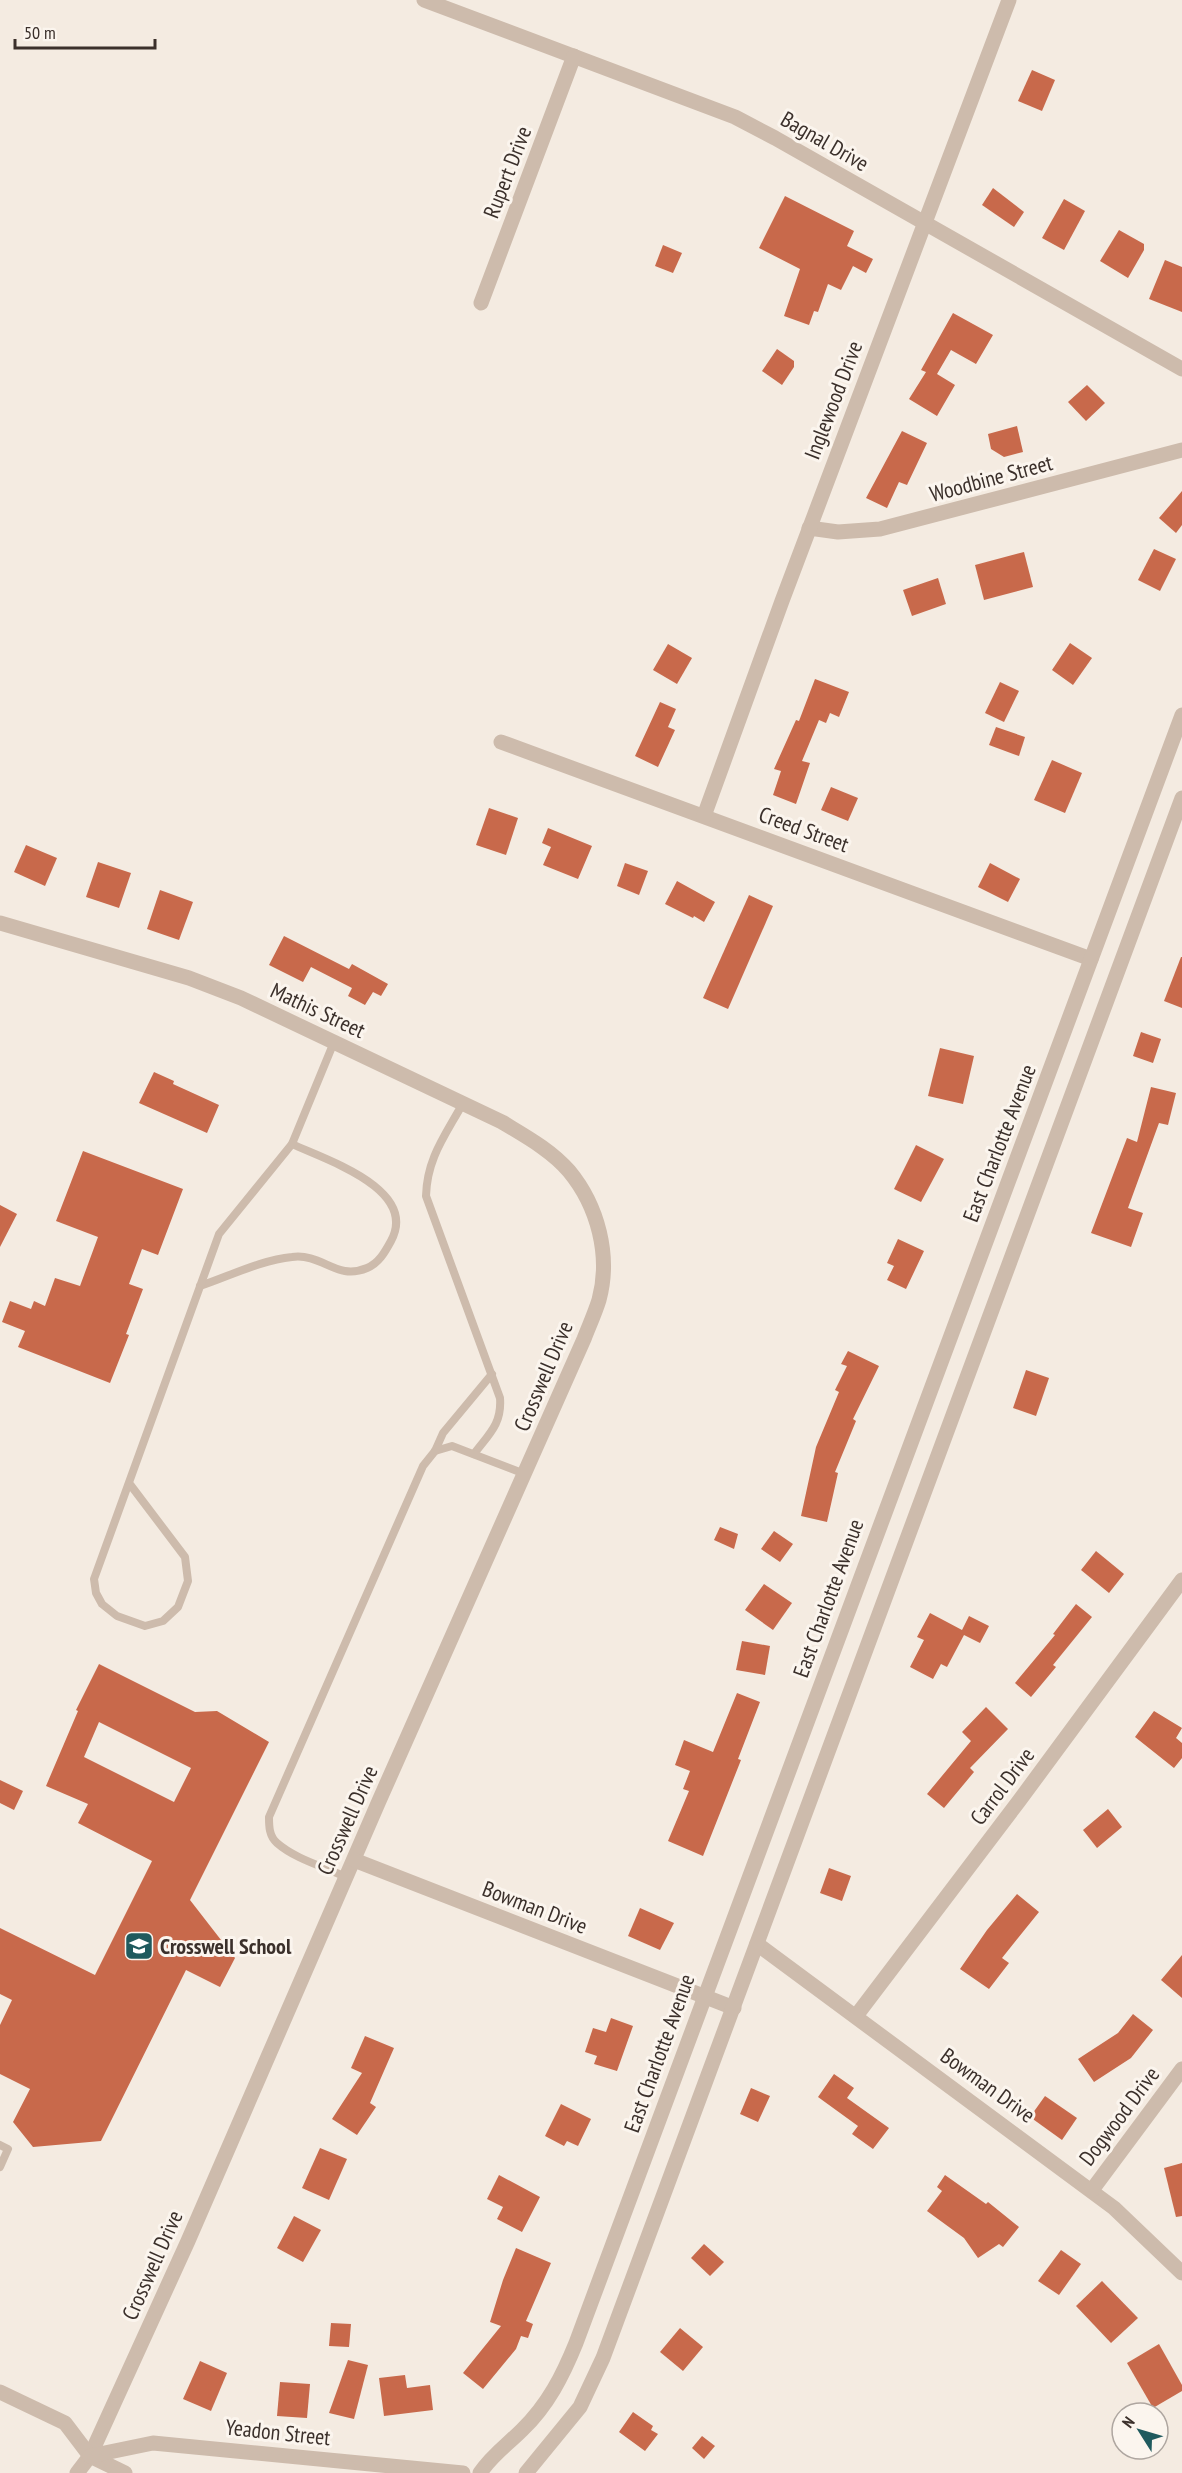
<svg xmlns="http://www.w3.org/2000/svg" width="1182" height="2473" viewBox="0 0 1182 2473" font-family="'PT Sans Narrow',sans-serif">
  <rect width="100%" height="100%" fill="#f4ebe1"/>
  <g fill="#c8694b" fill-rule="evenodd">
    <path d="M1032 70 1055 80 1042 111 1018 101Z"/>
    <path d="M993 188 1024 212 1014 227 982 205Z"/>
    <path d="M785 196 854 231 847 246 873 259 866 273 853 266 841 290 828 284 818 312 814 311 809 325 784 316 800 269 759 248Z"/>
    <path d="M1064 199 1085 211 1064 250 1042 238Z"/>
    <path d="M1119 230 1144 244V250L1128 278 1100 261Z"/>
    <path d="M663 245 682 253 673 273 655 266Z"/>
    <path d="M1165 260 1182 267V312L1149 299Z"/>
    <path d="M953 313 993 335 976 364 951 350 937 374 955 385 937 416 909 399 926 372 921 370Z"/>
    <path d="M777 349 794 361V367L782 385 762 371Z"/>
    <path d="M1087 385 1105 403 1086 421 1068 402Z"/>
    <path d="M1017 426 1023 452 1004 457 991 449 988 434Z"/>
    <path d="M902 431 927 443 907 485 899 482 887 508 866 498Z"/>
    <path d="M1182 491V525L1176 533 1159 518Z"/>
    <path d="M1154 549 1176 559 1160 591 1138 580Z"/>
    <path d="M1024 552 1033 587 984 600 975 565Z"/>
    <path d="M938 578 946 604 912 616 903 590Z"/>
    <path d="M1070 643 1092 658 1073 685 1052 670Z"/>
    <path d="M668 644 692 658 677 684 653 670Z"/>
    <path d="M815 679 849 692 839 717 830 713 826 723 819 720 802 761 810 763 796 804 773 795 781 771 774 769 796 720 799 721Z"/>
    <path d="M1000 682 1019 691 1004 722 985 713Z"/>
    <path d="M660 702 676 709 668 727 675 730 658 767 635 756Z"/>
    <path d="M996 727 1025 737 1019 756 989 745Z"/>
    <path d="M1052 760 1082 773 1065 813 1034 800Z"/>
    <path d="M831 787 858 798 848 821 821 810Z"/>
    <path d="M489 808 518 818 506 855 476 845Z"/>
    <path d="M548 828 592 846 578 879 543 865 551 847 542 843Z"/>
    <path d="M26 845 57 858 45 886 14 872Z"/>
    <path d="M98 862 131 873 119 908 86 897Z"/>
    <path d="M625 863 648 871 639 895 617 886Z"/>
    <path d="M990 863 1020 879 1008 902 978 887Z"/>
    <path d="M677 881 715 902 704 922 694 916 693 918 665 904Z"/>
    <path d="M160 890 193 902 179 940 147 929Z"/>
    <path d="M749 895 773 906 728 1009 703 998Z"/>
    <path d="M284 936 349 969 352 964 388 984 381 996 373 992 365 1005 348 996 352 988 311 967 303 982 269 965Z"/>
    <path d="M1181 957H1182V1008L1164 1001Z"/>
    <path d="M1141 1032 1161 1039 1153 1063 1133 1056Z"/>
    <path d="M940 1048 974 1056 963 1104 928 1096Z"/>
    <path d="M154 1072 174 1081 173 1084 219 1105 207 1133 139 1103Z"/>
    <path d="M1151 1087 1176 1093 1168 1125 1159 1123 1128 1208 1143 1213 1131 1247 1091 1233 1127 1138 1137 1142Z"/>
    <path d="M916 1145 944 1159 921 1202 894 1189Z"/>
    <path d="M83 1151 183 1189 158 1255 142 1249 129 1284 143 1289 126 1334 129 1335 110 1383 18 1347 25 1331 2 1322 10 1301 31 1309 34 1301 45 1306 55 1278 80 1286 98 1237 56 1221Z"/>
    <path d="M0 1205 17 1214 0 1247Z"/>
    <path d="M898 1239 924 1251 906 1289 887 1280 894 1266 887 1263Z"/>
    <path d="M848 1351 879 1366 853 1419 856 1421 835 1472 838 1473 827 1522 801 1516 816 1447 839 1392 835 1390 847 1366 841 1364Z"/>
    <path d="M1026 1370 1049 1378 1036 1416 1013 1408Z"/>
    <path d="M720 1527 738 1534 734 1549 714 1540Z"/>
    <path d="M774 1531 793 1544 780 1562 761 1549Z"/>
    <path d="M1096 1551 1124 1574 1109 1593 1081 1570Z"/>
    <path d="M764 1584 792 1603 773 1630 745 1610Z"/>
    <path d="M1076 1604 1092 1617 1053 1665 1056 1667 1031 1697 1015 1683 1055 1635 1053 1634Z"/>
    <path d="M930 1613 962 1630 969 1616 989 1626 980 1643 964 1635 947 1667 941 1664 933 1679 910 1667 924 1640 917 1637Z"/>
    <path d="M742 1641 770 1646 765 1675 736 1670Z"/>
    <path d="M99 1664 195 1712 217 1711 269 1742 190 1900 235 1958 220 1987 186 1970 101 2141 33 2147 13 2122 30 2089 0 2074V2025L12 2000 0 1994V1928L95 1975 152 1861 78 1823 88 1804 46 1786 78 1711 76 1710ZM99 1722 191 1768 174 1802 84 1757Z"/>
    <path d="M737 1693 760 1702 738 1759 741 1760 703 1856 668 1841 689 1791 683 1789 690 1771 675 1765 684 1740 713 1752Z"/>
    <path d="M986 1707 1008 1729 970 1768 974 1772 944 1808 927 1794 971 1741 962 1732Z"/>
    <path d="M1154 1711 1182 1728 1176 1738 1182 1743V1758L1174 1768 1135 1737Z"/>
    <path d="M0 1780 23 1791 14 1810 0 1803Z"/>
    <path d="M1108 1809 1122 1827 1097 1848 1083 1830Z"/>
    <path d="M829 1868 851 1876 842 1901 820 1893Z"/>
    <path d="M1017 1894 1039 1912 1002 1958 1009 1963 989 1989 960 1969 987 1930Z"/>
    <path d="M640 1908 674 1923 660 1950 628 1936Z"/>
    <path d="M1182 1955V1998L1161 1980Z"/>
    <path d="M1133 2014 1153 2030 1131 2058 1094 2082 1078 2059 1118 2033Z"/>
    <path d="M611 2018 633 2026 617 2071 594 2064 597 2056 585 2052 593 2028 606 2032Z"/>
    <path d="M365 2036 394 2048 370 2103 376 2107 357 2135 332 2119 362 2073 351 2068Z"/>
    <path d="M834 2074 854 2088 847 2098 889 2128 873 2149 852 2134 858 2126 818 2097Z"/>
    <path d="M751 2088 770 2096 758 2122 740 2114Z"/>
    <path d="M1045 2096 1077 2118 1062 2140 1030 2117Z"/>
    <path d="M561 2104 591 2119 578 2146 567 2141 564 2146 545 2136Z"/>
    <path d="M320 2148 347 2159 329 2200 302 2188Z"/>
    <path d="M1182 2163V2216L1176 2217 1164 2168Z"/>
    <path d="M499 2175 540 2197 522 2232 497 2219 503 2207 487 2199Z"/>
    <path d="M945 2175 986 2204 988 2202 1019 2227 1003 2247 999 2244 978 2258 964 2238 927 2211 942 2191 937 2187Z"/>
    <path d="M294 2216 321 2230 303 2262 277 2248Z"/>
    <path d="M704 2244 724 2262 710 2276 691 2258Z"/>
    <path d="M516 2248 551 2263 526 2321 533 2324 528 2338 521 2336 516 2349 483 2389 463 2373 501 2326 490 2322 503 2280Z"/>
    <path d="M1061 2250 1081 2264 1059 2295 1038 2281Z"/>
    <path d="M1102 2281 1138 2318 1111 2343 1076 2306Z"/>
    <path d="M331 2323 351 2324 349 2347 329 2346Z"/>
    <path d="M680 2328 703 2347 683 2371 660 2352Z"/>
    <path d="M1159 2344 1182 2385V2391L1153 2408 1127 2363Z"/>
    <path d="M348 2360 368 2365 354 2419 329 2413Z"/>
    <path d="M200 2361 227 2373 211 2411 183 2399Z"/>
    <path d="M405 2375 407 2388 430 2385 433 2410 384 2416 379 2378Z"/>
    <path d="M280 2382 310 2384 307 2418 277 2416Z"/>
    <path d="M633 2412 653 2426 651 2430 658 2434 645 2451 619 2432Z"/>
    <path d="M702 2436 715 2446 704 2459 692 2448Z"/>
  </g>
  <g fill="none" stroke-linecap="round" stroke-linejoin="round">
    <g stroke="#cdbbac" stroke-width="8">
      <path d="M463 1103C445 1136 427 1158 426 1196L500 1398C502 1424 489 1434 474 1454"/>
      <path d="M200 1286C230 1276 261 1260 292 1257 323 1253 336 1281 367 1268 379 1263 385 1252 391 1241 419 1189 326 1160 292 1144"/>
      <path d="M435 1451 452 1446 525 1474"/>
      <path d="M129 1483 185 1557 188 1581 178 1607 163 1621 145 1626 117 1616 102 1604 96 1593 94 1579 219 1234 292 1144 334 1042"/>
      <path d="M346 1877C325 1867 295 1859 277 1843 269 1836 269 1826 269 1817L423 1466 435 1451 443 1433 492 1374"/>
      <path d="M0 2145 8 2149 0 2167"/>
    </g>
    <g stroke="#cdbbac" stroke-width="15">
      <path d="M424 0 735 117 775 138 1182 369"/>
      <path d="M481 303 574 56"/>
      <path d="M809 528 838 532 880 529 1182 450"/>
      <path d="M501 742 1091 959"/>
      <path d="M704 816 782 601 1009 0"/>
      <path d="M0 923 189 978 241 998 502 1122C525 1136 551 1150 569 1171 598 1206 611 1256 599 1300 595 1313 589 1326 584 1339L379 1801 188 2241 90 2456 77 2473"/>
      <path d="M354 1860 734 2008"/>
      <path d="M757 1944 1114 2208 1182 2273"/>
      <path d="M856 2016 1019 1801 1182 1580"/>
      <path d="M1092 2190 1182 2069"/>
      <path d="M0 2392 65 2423 90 2456 125 2473"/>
      <path d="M90 2456 153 2443 463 2473"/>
      <path d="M480 2473C492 2455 507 2445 522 2430 548 2405 563 2375 576 2343L1182 715"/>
      <path d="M526 2473 580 2407 603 2358 1182 798"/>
    </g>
  </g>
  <defs>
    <g id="school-square" transform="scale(1.5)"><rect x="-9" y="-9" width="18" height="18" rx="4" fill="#1f5a5e" stroke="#fbf5ee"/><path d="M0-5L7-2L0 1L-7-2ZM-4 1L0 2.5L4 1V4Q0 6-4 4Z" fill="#fff"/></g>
  </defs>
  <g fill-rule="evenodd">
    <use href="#school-square" x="139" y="1946"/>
  </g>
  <g text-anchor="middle" stroke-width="6" stroke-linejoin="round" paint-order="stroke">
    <g font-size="22" fill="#3b302b" stroke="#fbf5ee">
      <text transform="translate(825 141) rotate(30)" y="8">Bagnal Drive</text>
      <text transform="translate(507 172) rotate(-69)" y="8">Rupert Drive</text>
      <text transform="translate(833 400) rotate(-69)" y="8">Inglewood Drive</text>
      <text transform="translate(991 478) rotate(-15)" y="8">Woodbine Street</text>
      <text transform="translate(804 829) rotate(20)" y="8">Creed Street</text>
      <text transform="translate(318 1010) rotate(25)" y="8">Mathis Street</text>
      <text transform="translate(999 1143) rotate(-69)" y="8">East Charlotte Avenue</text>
      <text transform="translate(543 1376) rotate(-67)" y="8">Crosswell Drive</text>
      <text transform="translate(828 1598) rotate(-70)" y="8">East Charlotte Avenue</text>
      <text transform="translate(1002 1786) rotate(-53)" y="8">Carrol Drive</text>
      <text transform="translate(347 1820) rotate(-66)" y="8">Crosswell Drive</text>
      <text transform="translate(535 1907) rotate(21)" y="8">Bowman Drive</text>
      <text transform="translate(659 2053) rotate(-70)" y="8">East Charlotte Avenue</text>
      <text transform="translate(988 2085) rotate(36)" y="8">Bowman Drive</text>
      <text transform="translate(1119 2116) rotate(-53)" y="8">Dogwood Drive</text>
      <text transform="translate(152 2265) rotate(-66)" y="8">Crosswell Drive</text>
      <text transform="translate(278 2432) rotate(6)" y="8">Yeadon Street</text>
    </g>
    <g font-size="22" font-weight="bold" fill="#3b302b" stroke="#fbf5ee" text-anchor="start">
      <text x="160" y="1954">Crosswell School</text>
    </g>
  </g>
  <g transform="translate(1140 2431) rotate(307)"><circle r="28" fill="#fbf5ee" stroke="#aea6a0" stroke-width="1.5"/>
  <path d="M0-4.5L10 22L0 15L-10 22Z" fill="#1f5a5e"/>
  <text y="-9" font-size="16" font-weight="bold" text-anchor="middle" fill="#3b302b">N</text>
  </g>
  <path d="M15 39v9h140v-9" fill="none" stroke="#3b302b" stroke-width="3"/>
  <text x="24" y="39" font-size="18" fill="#3b302b" stroke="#fbf5ee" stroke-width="4.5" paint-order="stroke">50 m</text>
</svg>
